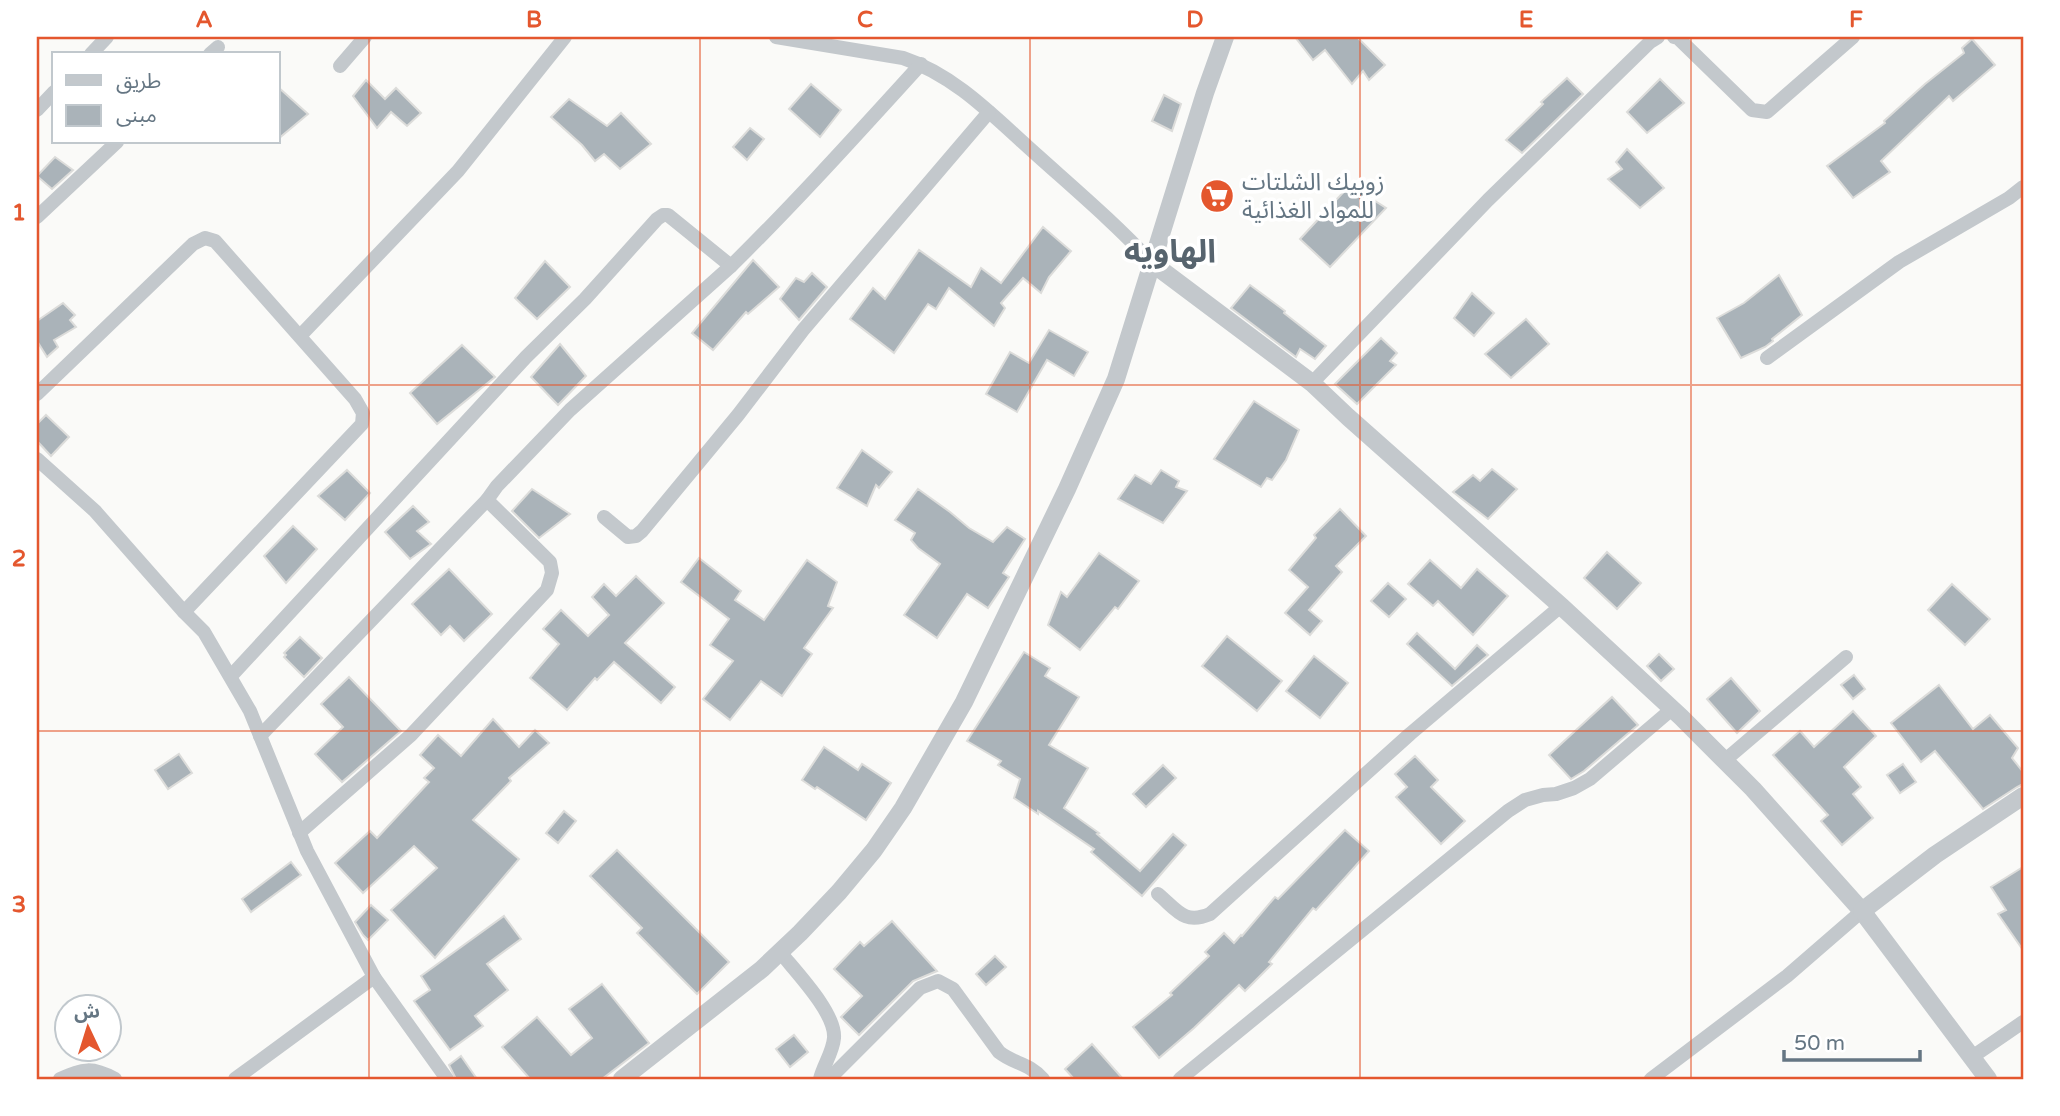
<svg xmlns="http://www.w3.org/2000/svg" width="2060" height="1116" viewBox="0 0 2060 1116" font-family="'Varela Round','Noto Sans Arabic',sans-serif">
  <rect width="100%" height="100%" fill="#fafaf8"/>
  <g fill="#aab3b9" stroke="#dcdcda" stroke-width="2">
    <path d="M1295 37H1357L1385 65 1369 80 1363 71 1352 84 1325 50 1313 60Z"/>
    <path d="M1972 39 1995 65 1953 101 1949 96 1881 161 1890 172 1853 198 1827 166 1885 123 1884 121 1925 84 1964 53 1962 48Z"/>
    <path d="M1567 78 1583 94 1522 153 1506 140 1543 104 1541 102Z"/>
    <path d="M1660 79 1684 103 1647 133 1627 112Z"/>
    <path d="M366 80 385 99 396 88 421 113 407 126 391 112 377 128 353 96Z"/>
    <path d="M811 84 841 110 820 137 789 109Z"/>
    <path d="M278 87 308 114 278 139Z"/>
    <path d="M1164 95 1181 104 1172 131 1152 121Z"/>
    <path d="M569 99 607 126 621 113 651 144 620 169 604 154 595 161 582 145 551 117Z"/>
    <path d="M750 128 764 139 747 160 733 147Z"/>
    <path d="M1627 149 1664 188 1640 208 1608 179 1622 169 1616 162Z"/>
    <path d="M55 157 73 170 52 189 37 176Z"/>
    <path d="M1350 185 1386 208 1330 267 1300 239Z"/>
    <path d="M1043 227 1071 251 1049 277 1041 293 1023 278 1001 303 1005 308 994 326 949 288 936 309 928 304 894 353 850 319 873 288 885 299 919 250 971 287 981 268 1001 283Z"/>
    <path d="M753 260 779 287 748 314 746 312 713 350 692 333Z"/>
    <path d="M545 261 570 287 537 319 515 298Z"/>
    <path d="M812 273 827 287 799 320 780 299 796 278 804 282Z"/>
    <path d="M1779 275 1802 315 1772 339 1773 341 1765 347 1741 358 1717 318 1744 303Z"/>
    <path d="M1250 285 1285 311 1284 313 1326 346 1315 359 1300 349 1296 357 1231 308Z"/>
    <path d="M1472 293 1494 313 1474 336 1454 318Z"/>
    <path d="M63 303 75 315 70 320 76 327 54 340 58 347 47 357 37 341V321Z"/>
    <path d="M1526 319 1549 344 1511 378 1485 354Z"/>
    <path d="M1049 330 1088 352 1074 376 1047 360 1017 412 986 394 1010 352 1029 363Z"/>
    <path d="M1381 338 1397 353 1390 361 1396 365 1357 404 1335 384Z"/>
    <path d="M560 344 586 376 558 405 531 377Z"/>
    <path d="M462 345 495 377 437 424 410 393Z"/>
    <path d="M1254 401 1299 430 1286 460 1272 480 1267 478 1261 487 1214 459Z"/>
    <path d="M46 415 69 437 51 456 37 441V424Z"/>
    <path d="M862 450 892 472 879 488 876 485 867 506 837 488Z"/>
    <path d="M1492 469 1517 489 1488 519 1453 492 1473 475 1480 481Z"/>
    <path d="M347 470 370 493 345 520 318 496Z"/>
    <path d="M1161 470 1179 481 1176 487 1187 491 1163 523 1118 499 1135 475 1151 484Z"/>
    <path d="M532 489 570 514 539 538 512 511Z"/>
    <path d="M918 489 950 512 969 528 993 542 1007 527 1025 539 1003 573 1009 577 988 608 967 594 937 638 904 615 940 564 918 548 911 540 915 533 895 520Z"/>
    <path d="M413 506 429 522 417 531 431 544 410 559 385 532Z"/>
    <path d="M1340 509 1366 536 1336 566 1342 572 1309 610 1322 621 1310 635 1285 613 1308 587 1289 570 1316 538 1314 535Z"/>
    <path d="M293 526 317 549 286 583 264 556Z"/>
    <path d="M1607 552 1641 583 1617 609 1584 578Z"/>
    <path d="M1099 553 1139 581 1118 609 1115 607 1080 650 1048 625 1061 592 1067 597Z"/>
    <path d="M699 558 741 591 735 600 764 620 807 560 837 582 828 606 833 608 804 648 812 654 782 696 761 681 730 720 703 699 733 661 710 645 729 619 681 582Z"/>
    <path d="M1430 560 1461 588 1477 569 1508 596 1473 635 1438 601 1433 606 1408 584Z"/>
    <path d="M449 569 492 614 464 641 450 626 441 635 412 604Z"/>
    <path d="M636 576 664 603 625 643 675 687 661 703 614 662 597 680 595 678 567 710 530 678 559 644 543 629 561 610 588 636 609 615 592 597 604 584 616 596Z"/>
    <path d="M1388 583 1406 599 1389 617 1371 601Z"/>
    <path d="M1952 584 1990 619 1965 645 1928 610Z"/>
    <path d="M1417 633 1455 669 1477 645 1488 655 1452 686 1407 644Z"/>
    <path d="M1227 636 1282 681 1257 711 1202 666Z"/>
    <path d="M300 637 322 658 304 677 284 657 286 655 284 653Z"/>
    <path d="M1024 652 1050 668 1045 676 1079 697 1049 745 1088 768 1064 808 1099 833 1097 834 1140 871 1173 834 1186 845 1142 896 1091 852 1094 849 1038 811V814L1014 798 1020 779 998 765 1001 761 967 741Z"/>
    <path d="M1659 654 1674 669 1661 681 1647 666Z"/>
    <path d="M1314 656 1348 683 1320 718 1286 691Z"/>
    <path d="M1854 675 1865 689 1853 699 1841 685Z"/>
    <path d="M349 677 401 731 342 782 315 754 343 727 321 704Z"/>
    <path d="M1731 678 1760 711 1737 733 1707 699Z"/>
    <path d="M1939 685 1973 729 1990 715 2018 748 2012 758 2023 772V784L2017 787 1983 809 1935 751 1921 762 1891 723Z"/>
    <path d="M1612 697 1638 725 1584 771 1571 779 1549 755Z"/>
    <path d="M1853 711 1876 736 1844 767 1861 787 1853 794 1873 818 1842 845 1821 821 1828 815 1773 755 1800 731 1814 747Z"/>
    <path d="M493 719 519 747 535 730 549 743 509 778 511 781 473 820 519 859 435 958 391 910 437 868 414 846 363 893 335 863 370 831 377 838 429 782 424 778 434 768 420 755 438 735 461 756Z"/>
    <path d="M824 747 858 770 862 764 891 783 866 820 817 787 815 789 802 780Z"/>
    <path d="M179 754 192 773 168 789 155 770Z"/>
    <path d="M1415 756 1438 780 1431 787 1465 821 1441 844 1396 797 1407 787 1395 774Z"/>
    <path d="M1903 764 1916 782 1900 793 1887 775Z"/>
    <path d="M1163 765 1176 778 1146 807 1133 794Z"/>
    <path d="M564 811 576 821 558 843 546 833Z"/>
    <path d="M1345 830 1369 851 1316 910 1313 908 1269 962 1272 964 1245 991 1239 985 1194 1028 1159 1058 1133 1027 1172 995 1170 993 1209 956 1205 952 1224 933 1234 943 1241 935 1242 936 1275 897 1278 899Z"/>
    <path d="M617 850 729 962 697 994 637 933 642 928 590 876Z"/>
    <path d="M291 862 301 875 251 912 242 899Z"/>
    <path d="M2023 867V950L1998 914 2006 910 1991 887Z"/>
    <path d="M371 905 388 920 368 940 363 935 355 922Z"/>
    <path d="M504 916 521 939 487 964 508 990 475 1016 483 1026 450 1050 414 1001 430 990 421 976Z"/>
    <path d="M892 921 937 971 913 981 859 1035 841 1017 862 996 834 969 860 942 864 946Z"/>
    <path d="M995 956 1006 967 986 985 976 974Z"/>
    <path d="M602 984 649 1043 602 1079H530L502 1047 537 1017 571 1055 592 1038 569 1009Z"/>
    <path d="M794 1035 808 1052 790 1067 776 1049Z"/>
    <path d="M1092 1044 1123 1079H1074L1065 1069Z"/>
    <path d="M461 1056 477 1079H456L449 1065Z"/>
  </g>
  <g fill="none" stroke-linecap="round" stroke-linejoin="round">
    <g stroke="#c3c8cc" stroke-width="14">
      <path d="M776 37 903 58C957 76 996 119 1038 156 1077 191 1117 225 1152 263"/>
      <path d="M1674 37 1678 38 1752 110 1767 112 1853 37"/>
      <path d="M91 54 107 37"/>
      <path d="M210 54 218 47"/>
      <path d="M340 66 365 37"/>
      <path d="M37 110 54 92"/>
      <path d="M37 217 117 142"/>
      <path d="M300 336 458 171 565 37"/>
      <path d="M1767 358 1899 262 2009 198 2023 187"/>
      <path d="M1312 383 1488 200 1650 42 1658 37"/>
      <path d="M37 394 193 244 205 238 215 241 355 399 363 413 362 424 184 612"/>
      <path d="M37 459 95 511 184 612 204 632 250 711 307 851 374 977 447 1079"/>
      <path d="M604 517 628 537 636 536 642 531 738 415 803 330 989 112"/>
      <path d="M231 676 526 357 585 299 657 219 663 215H668L731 266C797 201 859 132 921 64"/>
      <path d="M260 736 487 500 497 486 570 410 731 266"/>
      <path d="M1724 761 1846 657"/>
      <path d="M299 833 411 735 547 590 552 573 550 562 487 500"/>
      <path d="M1158 894C1177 910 1184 925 1210 914L1410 734 1561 606"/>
      <path d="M780 952C796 972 836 1013 834 1038 833 1052 823 1066 820 1079"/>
      <path d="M1972 1057 2023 1022"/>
      <path d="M60 1079C84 1069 91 1066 115 1079"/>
      <path d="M235 1079 374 977"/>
      <path d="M829 1079 920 988 938 981 953 989 999 1052C1014 1064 1029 1063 1043 1079"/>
      <path d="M1180 1079 1508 811 1525 800 1543 795 1556 794 1574 788 1590 779 1672 709"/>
      <path d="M1651 1079 1787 976 1862 911"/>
    </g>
    <g stroke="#c3c8cc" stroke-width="18">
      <path d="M1152 263 1312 383 1348 417 1561 606 1681 717 1753 789 1862 911 1988 1079"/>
      <path d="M1862 911 1935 855 2023 796"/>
      <path d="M622 1079 762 969 800 933 839 892 874 850 903 808 964 702 1067 489 1116 379 1205 93 1225 37"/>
    </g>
  </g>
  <path fill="none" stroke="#e4572e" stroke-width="2" stroke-opacity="0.55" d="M369 37V1079M700 37V1079M1030 37V1079M1360 37V1079M1691 37V1079M37 385H2023M37 731H2023"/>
  <defs>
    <g id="supermarket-disc" transform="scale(1.75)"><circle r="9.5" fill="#e4572e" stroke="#fff"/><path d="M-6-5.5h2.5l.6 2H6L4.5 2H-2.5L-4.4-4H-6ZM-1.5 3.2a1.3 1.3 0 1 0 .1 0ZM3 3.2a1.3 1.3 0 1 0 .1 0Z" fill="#fff"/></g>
  </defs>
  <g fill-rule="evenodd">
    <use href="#supermarket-disc" x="1217" y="196"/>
  </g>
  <g text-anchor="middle" stroke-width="7" stroke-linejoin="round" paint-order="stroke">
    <g font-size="24" fill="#657683" stroke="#fff" text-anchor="start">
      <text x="1242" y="190">زوبيك الشلتات<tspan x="1242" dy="28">للمواد الغذائية</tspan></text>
    </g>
    <g font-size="32" font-weight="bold" fill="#57646e" stroke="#fff">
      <text x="1170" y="262">الهاويه</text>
    </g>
  </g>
  <rect width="2060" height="1116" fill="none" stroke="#ffffff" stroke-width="77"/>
  <rect x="52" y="52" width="228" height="91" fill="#ffffff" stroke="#c1c8cd" stroke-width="2"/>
  <rect x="66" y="75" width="35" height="10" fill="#c3c8cc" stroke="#c1c8cd" stroke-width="2"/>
  <text x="116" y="88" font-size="21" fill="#657683">طريق</text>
  <rect x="66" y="105" width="35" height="21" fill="#aab3b9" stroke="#c1c8cd" stroke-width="2"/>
  <text x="116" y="122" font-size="21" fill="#657683">مبنى</text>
  <g transform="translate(88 1028) rotate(356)"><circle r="33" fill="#ffffff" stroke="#c1c8cd" stroke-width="2"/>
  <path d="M0-5L12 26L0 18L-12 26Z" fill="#e4572e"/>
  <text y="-10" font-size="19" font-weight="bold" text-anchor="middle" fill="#657683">ش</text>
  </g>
  <path d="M1784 1050v10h136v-10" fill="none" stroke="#657683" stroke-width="3.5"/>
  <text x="1794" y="1050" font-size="21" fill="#657683" stroke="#ffffff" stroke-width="5" paint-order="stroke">50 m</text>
  <rect x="38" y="38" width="1984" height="1040" fill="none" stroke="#e4572e" stroke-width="2.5"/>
  <g font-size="23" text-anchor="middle" font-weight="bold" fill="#e4572e">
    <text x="204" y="27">A</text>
    <text x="534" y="27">B</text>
    <text x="865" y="27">C</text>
    <text x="1195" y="27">D</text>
    <text x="1526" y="27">E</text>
    <text x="1856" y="27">F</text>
    <text x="19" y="220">1</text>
    <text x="19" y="566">2</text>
    <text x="19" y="912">3</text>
  </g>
</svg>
